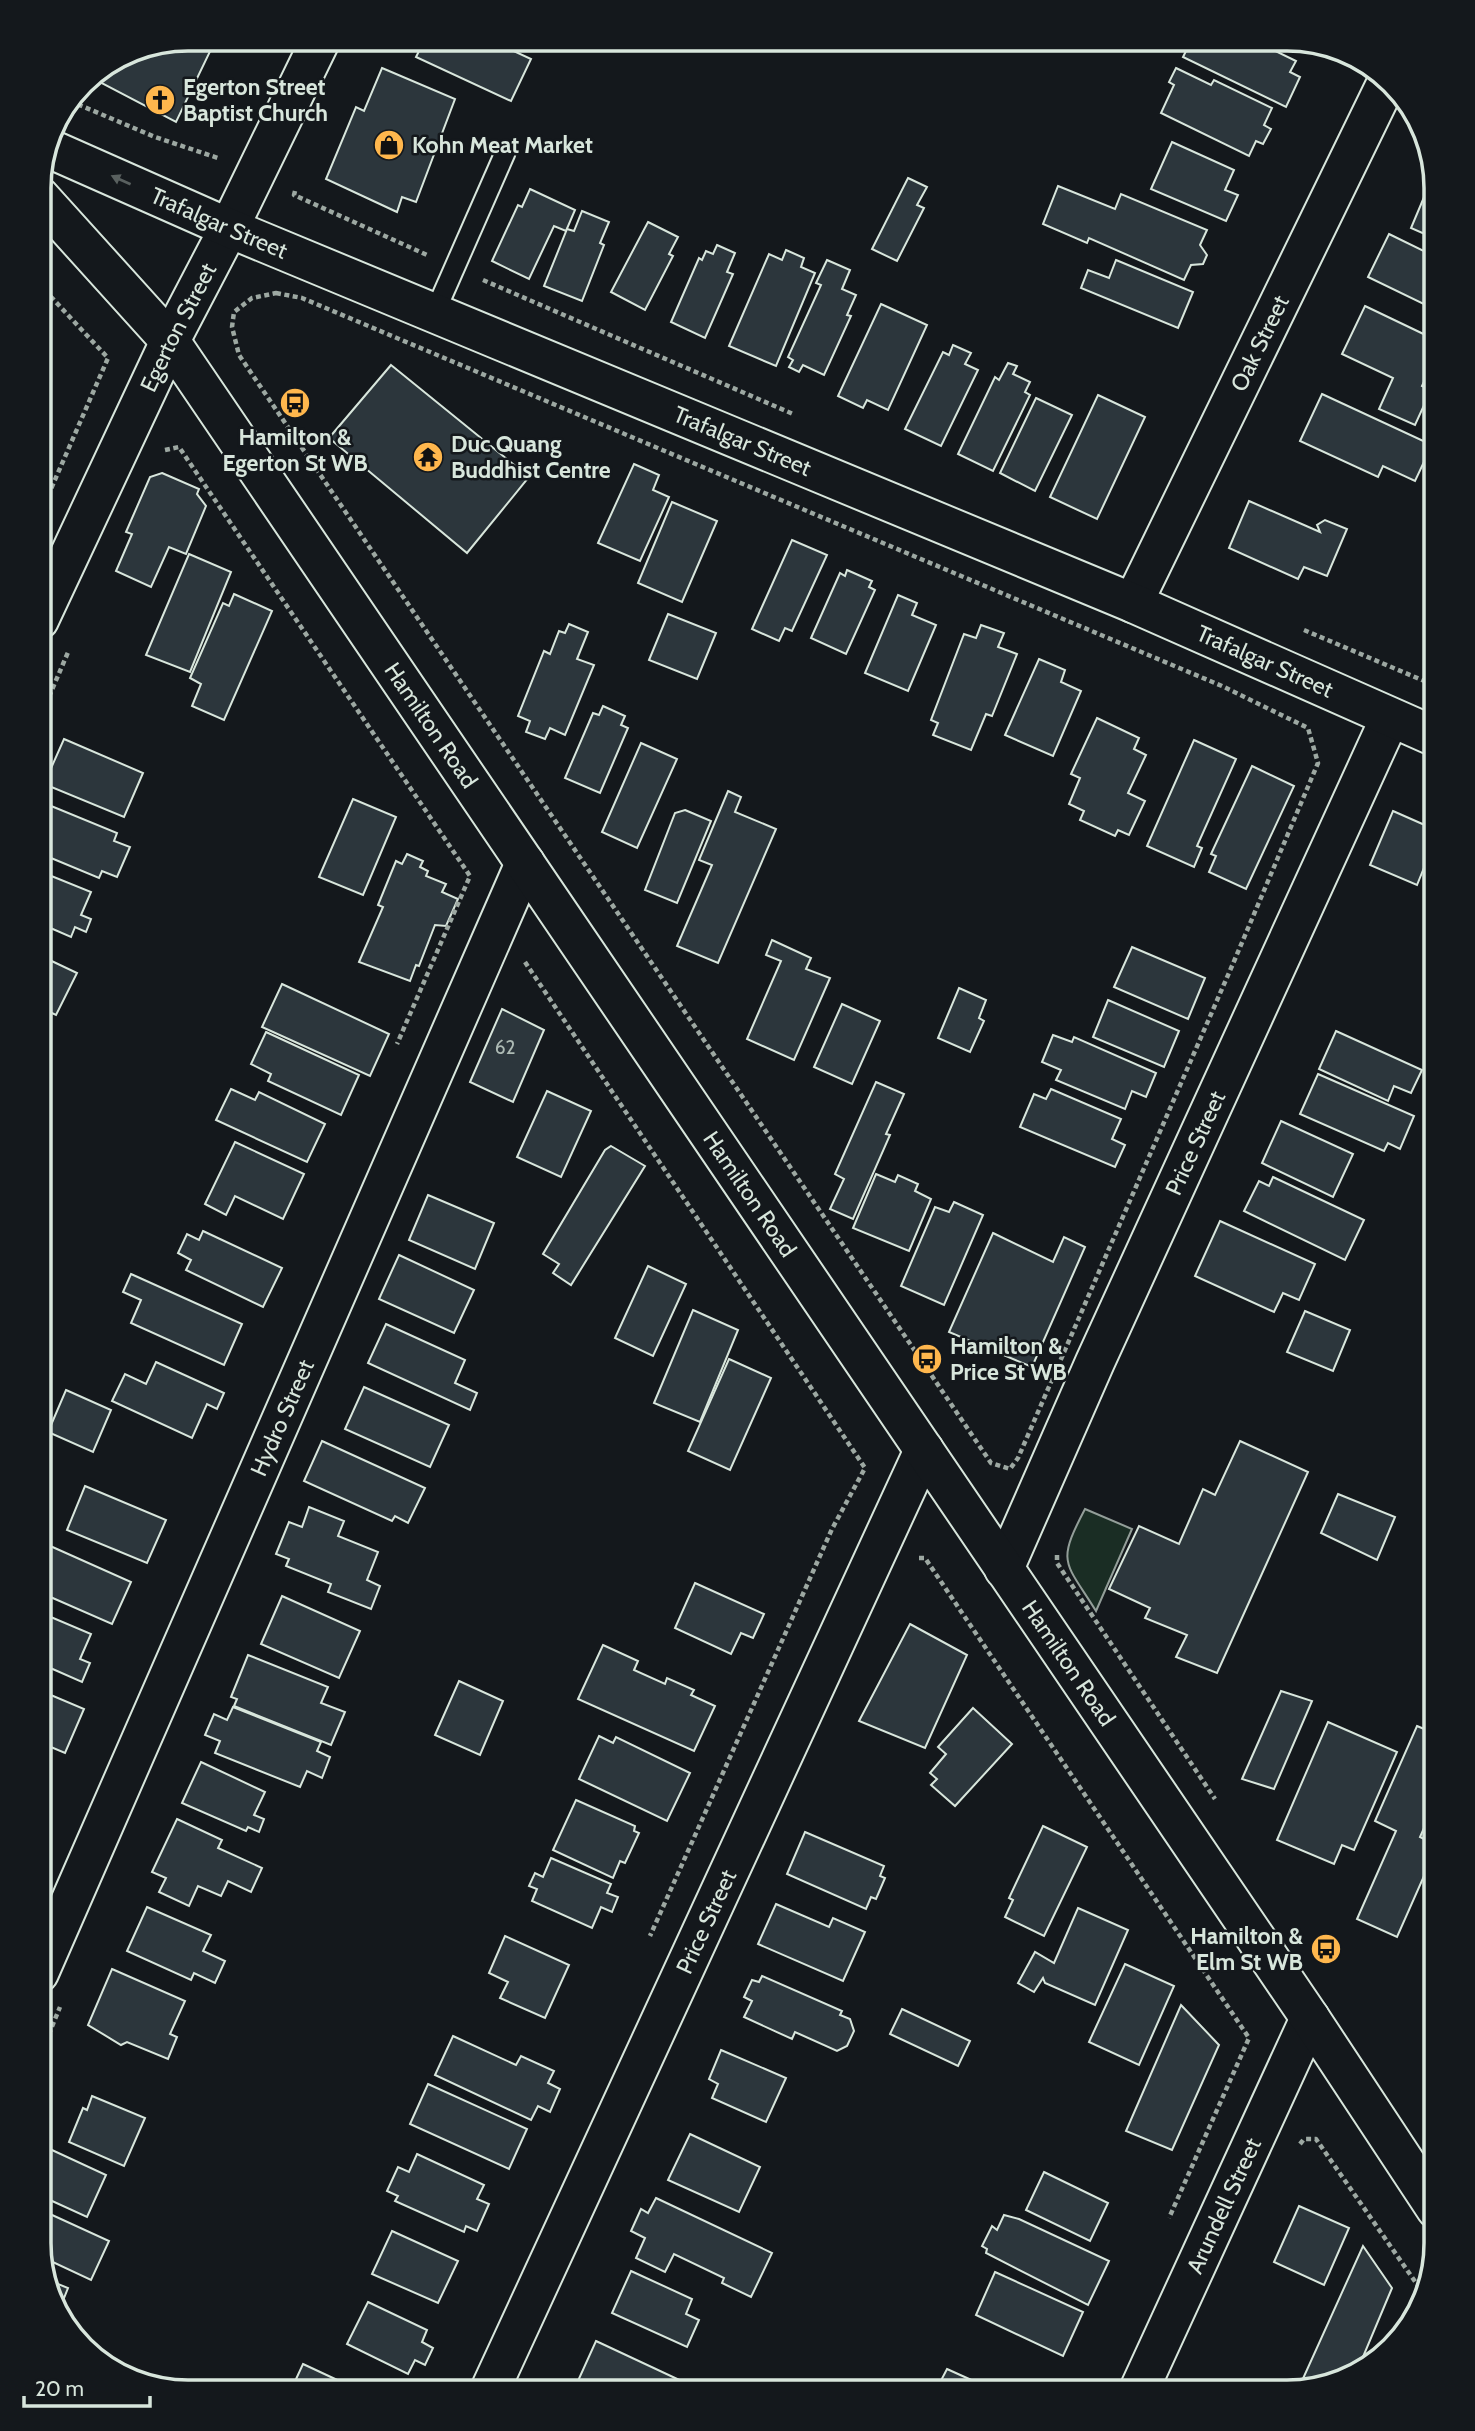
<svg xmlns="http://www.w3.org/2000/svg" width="1475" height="2431" viewBox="0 0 1475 2431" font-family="Cabin,sans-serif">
  <rect width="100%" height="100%" fill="#14181c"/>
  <path fill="#1a2d24" stroke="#939e99" stroke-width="2" d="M1085 1509 1132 1529 1096 1611C1065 1561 1056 1564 1085 1509Z"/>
  <g fill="#2c363c" stroke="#d8e6dc" stroke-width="2">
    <path d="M188 38 216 39 176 122 90 77 131 50Z"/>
    <path d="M425 39H488L531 59 511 101 416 57Z"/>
    <path d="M1192 39H1251L1296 61 1290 72 1300 77 1286 107 1183 57Z"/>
    <path d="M1281 39H1297L1306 42 1303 48Z"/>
    <path d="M382 68 455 99 416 202 402 197 397 212 326 179 356 107 364 111Z"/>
    <path d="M1176 68 1211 85 1214 80 1272 108 1264 125 1271 129 1263 144 1256 141 1249 156 1161 113 1174 85 1169 82Z"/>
    <path d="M1172 142 1234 170 1225 190 1238 195 1226 221 1151 189Z"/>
    <path d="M908 178 927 187 917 205 924 208 897 261 872 249Z"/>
    <path d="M1430 183 1436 188V239L1411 228Z"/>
    <path d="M1058 186 1115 209 1121 194 1207 230 1200 245 1207 255 1203 264 1191 265 1184 280 1089 238 1087 243 1043 224Z"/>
    <path d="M530 189 575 210 566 231 554 226 529 279 492 261 518 205 522 207Z"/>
    <path d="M582 211 609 222 600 243 604 245 582 301 544 286 567 229 574 231Z"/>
    <path d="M648 222 678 237 669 254 673 256 645 310 611 292Z"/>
    <path d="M1389 234 1436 257V310L1368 277Z"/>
    <path d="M717 245 735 253 727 272 733 274 705 338 671 322 699 258 702 260 706 251 713 254Z"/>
    <path d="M786 250 804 258 801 267 815 273 776 366 729 346 769 254 782 260Z"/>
    <path d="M827 260 850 270 842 289 856 295 847 315 851 316 824 375 803 365 799 372 789 367 793 360 788 357 821 285 816 283Z"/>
    <path d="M1116 260 1193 292 1178 328 1081 288 1088 270 1109 278Z"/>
    <path d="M881 304 927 325 888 410 867 400 863 408 838 396Z"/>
    <path d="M1365 306 1436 340V356L1422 386 1431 390 1415 425 1379 409 1393 378 1342 354Z"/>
    <path d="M953 345 971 353 965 364 978 370 941 446 905 429 943 352 949 355Z"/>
    <path d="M1008 363 1017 366 1013 374 1030 382 1025 392 1030 395 993 471 958 454 995 377 999 380Z"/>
    <path d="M391 365 529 477 467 553 329 438Z"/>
    <path d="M1322 394 1432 445 1415 481 1383 466 1378 477 1300 441Z"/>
    <path d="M1098 395 1145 417 1097 519 1050 497Z"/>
    <path d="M1036 398 1072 415 1035 491 1000 473Z"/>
    <path d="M634 464 659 475 653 490 669 497 640 561 598 543Z"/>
    <path d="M162 473 199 489 197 494 206 506 186 554 169 547 151 587 116 571 132 534 126 532 150 477Z"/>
    <path d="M1249 501 1320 532 1317 525 1325 520 1347 529 1327 576 1304 567 1298 579 1229 548Z"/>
    <path d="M672 502 717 521 682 602 638 583Z"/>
    <path d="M792 540 827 555 792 631 785 628 779 641 752 629Z"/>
    <path d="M189 554 231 572 190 672 146 655Z"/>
    <path d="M847 570 872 581 869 587 875 590 846 654 811 638 840 573 845 576Z"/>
    <path d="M234 594 272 611 224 720 192 706 201 684 190 678 223 603 229 606Z"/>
    <path d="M898 595 917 603 912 615 936 625 908 691 865 673Z"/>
    <path d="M1436 603V629L1426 624Z"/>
    <path d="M668 614 716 633 697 679 649 660Z"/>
    <path d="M569 624 588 632 577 659 594 665 565 735 550 728 545 739 526 732 530 721 518 716 544 651 550 654 559 631 565 633Z"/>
    <path d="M981 625 1004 633 998 647 1017 654 992 716 986 714 971 750 933 735 938 723 931 720 964 634 976 638Z"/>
    <path d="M1039 659 1065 670 1061 682 1081 691 1053 756 1005 735Z"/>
    <path d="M603 706 625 716 621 725 628 728 600 793 565 778 593 713 599 715Z"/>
    <path d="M1097 718 1139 738 1134 749 1146 755 1128 793 1145 801 1129 835 1118 830 1115 836 1080 820 1084 811 1069 804 1080 778 1071 774Z"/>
    <path d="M64 739 143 773 124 817 44 784Z"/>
    <path d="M1194 740 1236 759 1197 846 1202 848 1194 867 1147 846Z"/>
    <path d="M641 743 677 759 637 848 602 832Z"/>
    <path d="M1252 766 1294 786 1246 889 1209 872 1216 856 1211 854Z"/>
    <path d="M728 791 741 797 735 812 776 829 718 963 677 946 712 865 699 860Z"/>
    <path d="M353 799 396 817 363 895 319 877Z"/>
    <path d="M39 801 117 833 114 841 130 847 117 877 102 871 99 878 39 853Z"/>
    <path d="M685 810 711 821 677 903 645 890 675 813Z"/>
    <path d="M1393 811 1436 830V838L1417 885 1370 865Z"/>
    <path d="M407 854 423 861 420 867 428 871 426 876 446 884 442 892 458 899 446 926 435 925 419 966 416 965 410 981 359 962 383 907 378 905 396 861 402 864Z"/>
    <path d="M39 871 91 892 81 915 91 919 86 932 75 927 71 937 39 923Z"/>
    <path d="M1436 876V898L1428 895Z"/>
    <path d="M772 940 811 958 806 969 830 978 794 1060 747 1039 781 961 766 955Z"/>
    <path d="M1132 947 1205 978 1188 1019 1114 987Z"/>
    <path d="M39 955 77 973 56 1015 39 1007Z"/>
    <path d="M282 984 389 1034 370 1076 262 1027Z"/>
    <path d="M959 988 986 1000 979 1018 984 1021 970 1052 938 1038Z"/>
    <path d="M1108 1000 1179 1031 1164 1067 1093 1037Z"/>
    <path d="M842 1004 880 1021 852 1084 814 1067Z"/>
    <path d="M502 1009 544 1030 513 1102 470 1082Z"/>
    <path d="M1336 1031 1422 1070 1411 1093 1394 1086 1388 1101 1319 1069Z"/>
    <path d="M266 1032 359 1075 341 1115 268 1081 271 1074 251 1064Z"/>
    <path d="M1053 1035 1072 1042 1074 1037 1156 1073 1146 1097 1132 1091 1125 1109 1056 1080 1061 1070 1042 1062Z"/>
    <path d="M1318 1074 1414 1116 1400 1149 1388 1143 1384 1151 1300 1114Z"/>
    <path d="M876 1082 904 1094 886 1134 890 1135 853 1219 830 1209 844 1179 835 1174Z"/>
    <path d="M231 1089 255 1100 259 1092 325 1124 307 1162 216 1120Z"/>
    <path d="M1051 1089 1121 1119 1112 1139 1125 1145 1115 1167 1020 1127 1034 1094 1046 1099Z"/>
    <path d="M547 1091 591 1111 561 1177 517 1157Z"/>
    <path d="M1281 1121 1353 1154 1333 1197 1262 1163Z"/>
    <path d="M235 1142 304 1174 283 1219 235 1196 226 1215 205 1204Z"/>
    <path d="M611 1146 645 1166 571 1285 553 1273 559 1264 543 1254 605 1150Z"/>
    <path d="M876 1174 895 1182 898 1175 918 1184 915 1191 931 1199 909 1251 853 1228Z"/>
    <path d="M1273 1177 1364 1220 1345 1260 1244 1211 1259 1181 1269 1186Z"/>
    <path d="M428 1195 494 1223 475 1269 409 1240Z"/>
    <path d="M954 1202 983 1215 944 1305 901 1286 935 1207 949 1212Z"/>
    <path d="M1220 1221 1315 1264 1299 1300 1283 1293 1274 1312 1195 1276Z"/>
    <path d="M203 1231 282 1268 263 1307 186 1270 191 1260 178 1253 187 1234 199 1240Z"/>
    <path d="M993 1233 1053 1262 1064 1237 1085 1247 1032 1367 949 1332Z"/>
    <path d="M399 1255 474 1290 454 1333 379 1299Z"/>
    <path d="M648 1266 686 1284 653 1356 615 1338Z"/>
    <path d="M131 1274 242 1324 224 1365 131 1323 141 1300 123 1292Z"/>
    <path d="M693 1310 738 1330 700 1422 654 1403Z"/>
    <path d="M1305 1311 1350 1330 1333 1371 1287 1352Z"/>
    <path d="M386 1324 465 1360 455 1383 477 1393 470 1410 368 1363Z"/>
    <path d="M729 1359 771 1378 730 1470 688 1451Z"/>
    <path d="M156 1362 224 1393 217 1409 207 1404 192 1438 112 1401 125 1374 146 1384Z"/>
    <path d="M364 1387 449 1425 430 1467 345 1429Z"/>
    <path d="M66 1390 111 1410 93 1452 48 1432Z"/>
    <path d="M322 1441 425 1488 408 1523 395 1516 392 1521 304 1481Z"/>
    <path d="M1240 1441 1308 1472 1217 1673 1176 1657 1187 1635 1145 1618 1150 1608 1109 1589 1139 1526 1179 1544 1203 1489 1215 1495Z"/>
    <path d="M85 1486 166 1520 147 1563 67 1530Z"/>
    <path d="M1338 1494 1395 1517 1377 1560 1321 1533Z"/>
    <path d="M309 1507 344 1521 338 1536 378 1552 367 1580 380 1586 371 1609 328 1592 331 1584 286 1566 289 1559 276 1554 289 1522 302 1527Z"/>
    <path d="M48 1545 131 1582 112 1624 39 1592V1552L44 1554Z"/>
    <path d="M695 1583 764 1614 753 1638 741 1633 731 1654 675 1628Z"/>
    <path d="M282 1596 360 1631 339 1678 261 1644Z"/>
    <path d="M39 1612 91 1634 80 1659 90 1663 82 1682 39 1663Z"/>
    <path d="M910 1624 967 1655 925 1748 859 1721Z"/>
    <path d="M603 1645 638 1661 634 1670 665 1684 667 1678 694 1690 691 1695 715 1706 694 1751 578 1699Z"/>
    <path d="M248 1655 328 1687 321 1703 345 1712 331 1745 234 1706 237 1699 231 1697Z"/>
    <path d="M459 1681 503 1701 480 1755 435 1735Z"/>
    <path d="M39 1690 84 1709 65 1753 39 1742Z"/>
    <path d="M1281 1691 1312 1701 1274 1789 1242 1779Z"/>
    <path d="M233 1707 321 1742 317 1751 330 1757 322 1778 307 1771 300 1787 215 1753 220 1741 205 1735 214 1714 227 1720Z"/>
    <path d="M973 1708 1012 1744 955 1806 931 1785 937 1779 930 1773 946 1754 938 1747Z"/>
    <path d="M1328 1722 1397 1752 1354 1850 1342 1845 1334 1864 1277 1840Z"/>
    <path d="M1417 1726 1436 1734V1801L1420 1837 1436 1845V1849L1397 1937 1357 1919 1396 1831 1375 1821Z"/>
    <path d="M599 1736 613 1743 616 1737 690 1773 667 1821 579 1779Z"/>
    <path d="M201 1762 265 1792 254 1815 264 1819 259 1832 248 1827 246 1831 182 1803Z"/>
    <path d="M576 1800 635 1826 634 1831 639 1833 625 1863 620 1861 613 1878 553 1850Z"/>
    <path d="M177 1819 222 1840 218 1848 262 1868 251 1892 228 1881 221 1896 198 1886 189 1906 159 1892 166 1878 152 1872Z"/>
    <path d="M1043 1826 1087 1847 1044 1936 1005 1917 1013 1900 1009 1898Z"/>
    <path d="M805 1832 884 1866 880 1876 885 1878 876 1899 871 1897 866 1909 787 1874Z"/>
    <path d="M551 1858 611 1884 607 1893 618 1897 612 1912 601 1907 592 1928 532 1901 537 1889 529 1886 535 1873 543 1877Z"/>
    <path d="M776 1904 829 1927 833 1918 865 1932 843 1981 758 1944Z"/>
    <path d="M147 1907 211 1935 203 1951 225 1961 215 1983 194 1973 191 1980 127 1951Z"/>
    <path d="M1078 1908 1128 1930 1095 2005 1045 1983 1043 1978 1034 1992 1018 1983 1035 1952 1054 1963Z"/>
    <path d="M505 1936 569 1965 545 2018 500 1998 508 1982 489 1973Z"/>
    <path d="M1125 1964 1174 1986 1139 2065 1089 2042Z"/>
    <path d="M112 1969 185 2001 170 2034 177 2037 168 2059 127 2042 121 2045 88 2025Z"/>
    <path d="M762 1976 842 2011 840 2015 850 2019 854 2031 847 2046 837 2051 795 2032 792 2039 744 2017 752 2001 744 1997 752 1980 759 1982Z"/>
    <path d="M1181 2005 1219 2045 1172 2150 1126 2131Z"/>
    <path d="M902 2009 970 2041 958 2066 890 2034Z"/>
    <path d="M453 2036 516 2065 521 2056 554 2071 548 2083 560 2089 550 2112 538 2106 531 2120 435 2075Z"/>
    <path d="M721 2050 786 2078 766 2122 712 2098 718 2084 709 2079Z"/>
    <path d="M428 2084 527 2129 509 2169 410 2124Z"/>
    <path d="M92 2096 145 2118 124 2166 69 2142 83 2108 87 2110Z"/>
    <path d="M690 2134 760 2167 739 2212 668 2180Z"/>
    <path d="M39 2144 106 2175 87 2217 39 2195Z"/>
    <path d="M417 2154 484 2185 477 2199 489 2204 477 2231 466 2226 464 2232 395 2201 398 2196 387 2191 398 2167 409 2172Z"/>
    <path d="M1044 2172 1108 2203 1090 2241 1026 2210Z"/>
    <path d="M656 2198 772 2253 751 2297 722 2283 724 2278 674 2254 665 2272 636 2258 645 2238 631 2231 641 2209 648 2213Z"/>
    <path d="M1299 2206 1349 2228 1324 2285 1274 2262Z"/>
    <path d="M39 2209 109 2241 91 2280 42 2257 38 2243Z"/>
    <path d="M1004 2215 1019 2219 1109 2261 1088 2305 986 2253 987 2249 982 2246 992 2226 997 2230Z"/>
    <path d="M392 2231 458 2261 438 2303 372 2274Z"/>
    <path d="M1363 2246 1392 2288 1355 2376 1310 2387 1301 2383Z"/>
    <path d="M631 2271 692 2299 686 2314 699 2320 687 2347 612 2313Z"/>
    <path d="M45 2272 51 2274 48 2280 68 2288 58 2313 54 2309Z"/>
    <path d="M995 2272 1083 2312 1063 2356 976 2315Z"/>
    <path d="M368 2302 427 2330 422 2342 433 2348 425 2365 415 2360 408 2374 347 2344Z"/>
    <path d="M596 2341 688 2384 684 2392H597L577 2383Z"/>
    <path d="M303 2364 363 2392H290Z"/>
    <path d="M947 2369 998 2392H935Z"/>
  </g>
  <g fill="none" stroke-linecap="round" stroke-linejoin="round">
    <g stroke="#d8e6dc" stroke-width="23">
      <path id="service" d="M435 312 505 153"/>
    </g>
    <g stroke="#d8e6dc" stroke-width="42">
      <g id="minor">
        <path id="s1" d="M1133 603 1387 82"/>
        <path id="s2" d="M1004 1569 1095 1362 1390 718"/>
        <path id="s3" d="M39 1973 525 863"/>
        <path id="s4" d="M489 2392 924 1450"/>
        <path id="s5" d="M1138 2392 1310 2018"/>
      </g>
    </g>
    <g stroke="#d8e6dc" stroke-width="42">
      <g id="tertiary">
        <path id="s6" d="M39 620 170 341 229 228 321 39"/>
      </g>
    </g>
    <g stroke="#d8e6dc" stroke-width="42">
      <g id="secondary">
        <path id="s7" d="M46 147 229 228 1133 603 1436 737"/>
        <path id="s8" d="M39 196 170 341 1310 2018 1436 2209"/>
      </g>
    </g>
    <g stroke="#9da8a2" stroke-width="4.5" stroke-dasharray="5 3.5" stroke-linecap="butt">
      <path d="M70 101 155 137 218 158"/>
      <path d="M295 191 294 195 427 255"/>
      <path d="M483 280 793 414"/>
      <path d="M39 284 108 358 44 505"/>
      <path d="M276 293 302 298 1222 686 1308 728 1318 763 1235 959 1018 1458 1010 1469 991 1463 239 355 232 327 234 312 252 298Z"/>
      <path d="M165 450 179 447 470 876 397 1044"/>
      <path d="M1304 630 1436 686"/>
      <path d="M39 720 69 650"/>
      <path d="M525 962 865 1468 832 1529 650 1936"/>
      <path d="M1057 1555V1563L1215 1799"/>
      <path d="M919 1558H925L1249 2038 1169 2218"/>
      <path d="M39 2058 60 2007"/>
      <path d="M1300 2144 1304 2139H1316L1423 2293"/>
      <path d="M442 2392 447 2380"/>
      <path d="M1091 2392 1096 2383"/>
    </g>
    <use href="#service" stroke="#14181c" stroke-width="19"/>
    <use href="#minor" stroke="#14181c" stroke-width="38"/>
    <use href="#tertiary" stroke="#14181c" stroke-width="38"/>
    <use href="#secondary" stroke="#14181c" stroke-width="38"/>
  </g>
  <defs><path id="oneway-solid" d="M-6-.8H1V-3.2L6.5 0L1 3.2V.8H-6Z" transform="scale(1.75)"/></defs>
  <use fill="#59605f" href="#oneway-solid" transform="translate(121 180) rotate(-156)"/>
  <defs>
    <g id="church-disc" transform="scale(1.575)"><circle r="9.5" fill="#ffb74d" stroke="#14181c"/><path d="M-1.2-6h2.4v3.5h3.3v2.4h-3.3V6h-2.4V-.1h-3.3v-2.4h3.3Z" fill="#111"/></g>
    <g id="shop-disc" transform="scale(1.575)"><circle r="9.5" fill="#ffb74d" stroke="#14181c"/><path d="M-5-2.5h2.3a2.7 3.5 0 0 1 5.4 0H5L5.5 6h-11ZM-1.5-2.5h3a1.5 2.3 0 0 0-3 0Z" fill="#111"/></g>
    <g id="bus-disc" transform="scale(1.575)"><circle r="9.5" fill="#ffb74d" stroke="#14181c"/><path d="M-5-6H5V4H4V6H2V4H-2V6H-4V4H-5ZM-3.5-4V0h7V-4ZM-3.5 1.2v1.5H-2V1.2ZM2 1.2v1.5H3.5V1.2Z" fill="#111"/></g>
    <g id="temple-disc" transform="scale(1.575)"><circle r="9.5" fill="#ffb74d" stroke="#14181c"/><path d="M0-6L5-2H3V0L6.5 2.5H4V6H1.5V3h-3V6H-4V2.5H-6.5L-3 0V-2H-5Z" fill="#111"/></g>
  </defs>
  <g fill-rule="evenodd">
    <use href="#church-disc" x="160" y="100"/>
    <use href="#shop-disc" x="389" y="145"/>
    <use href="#bus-disc" x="295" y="403"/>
    <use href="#temple-disc" x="428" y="457"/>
    <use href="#bus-disc" x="927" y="1359"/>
    <use href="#bus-disc" x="1326" y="1949"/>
  </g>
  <g text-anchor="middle" stroke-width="5" stroke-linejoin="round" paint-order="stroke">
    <g font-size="19" fill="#adbab4">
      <text x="505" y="1054">62</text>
    </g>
    <g font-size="23" font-weight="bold" fill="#d8e6dc" stroke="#14181c" text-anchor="start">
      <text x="183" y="95">Egerton Street<tspan x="183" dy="26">Baptist Church</tspan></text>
      <text x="412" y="153">Kohn Meat Market</text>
      <text x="295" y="445" text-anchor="middle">Hamilton &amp;<tspan x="295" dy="26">Egerton St WB</tspan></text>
      <text x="451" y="452">Duc Quang<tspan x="451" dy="26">Buddhist Centre</tspan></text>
      <text x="950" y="1354">Hamilton &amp;<tspan x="950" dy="26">Price St WB</tspan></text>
      <text x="1303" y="1944" text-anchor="end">Hamilton &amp;<tspan x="1303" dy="26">Elm St WB</tspan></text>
    </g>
    <g font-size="23" fill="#d8e6dc" stroke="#14181c">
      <text dy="8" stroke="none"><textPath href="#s7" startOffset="189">Trafalgar Street</textPath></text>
      <text dy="8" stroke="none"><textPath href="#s6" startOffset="324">Egerton Street</textPath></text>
      <text dy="8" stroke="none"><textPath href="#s1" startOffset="289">Oak Street</textPath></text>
      <text dy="8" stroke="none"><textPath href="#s7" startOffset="756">Trafalgar Street</textPath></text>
      <text dy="8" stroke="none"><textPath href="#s7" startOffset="1323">Trafalgar Street</textPath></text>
      <text dy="8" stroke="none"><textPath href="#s8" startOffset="660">Hamilton Road</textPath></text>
      <text dy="8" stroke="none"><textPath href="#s2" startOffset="467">Price Street</textPath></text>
      <text dy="8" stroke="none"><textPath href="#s8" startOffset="1227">Hamilton Road</textPath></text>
      <text dy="8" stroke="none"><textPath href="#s3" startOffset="606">Hydro Street</textPath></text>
      <text dy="8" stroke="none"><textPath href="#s8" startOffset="1794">Hamilton Road</textPath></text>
      <text dy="8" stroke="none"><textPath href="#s4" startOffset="518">Price Street</textPath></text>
      <text dy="8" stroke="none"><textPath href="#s5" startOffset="205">Arundell Street</textPath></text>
    </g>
  </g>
  <path d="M0 0H1475V2431H0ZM188 51H1287A137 137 0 0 1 1424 188V2243A137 137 0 0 1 1287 2380H188A137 137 0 0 1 51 2243V188A137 137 0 0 1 188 51Z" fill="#14181c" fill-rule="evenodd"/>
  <path fill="none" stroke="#d8e6dc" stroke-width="3.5" d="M188 51H1287A137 137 0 0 1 1424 188V2243A137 137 0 0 1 1287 2380H188A137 137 0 0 1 51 2243V188A137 137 0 0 1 188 51Z"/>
  <path d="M24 2396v10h126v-10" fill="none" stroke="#d8e6dc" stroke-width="3.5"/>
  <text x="35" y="2396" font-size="21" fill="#d8e6dc" stroke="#14181c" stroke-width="5" paint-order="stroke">20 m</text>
</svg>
